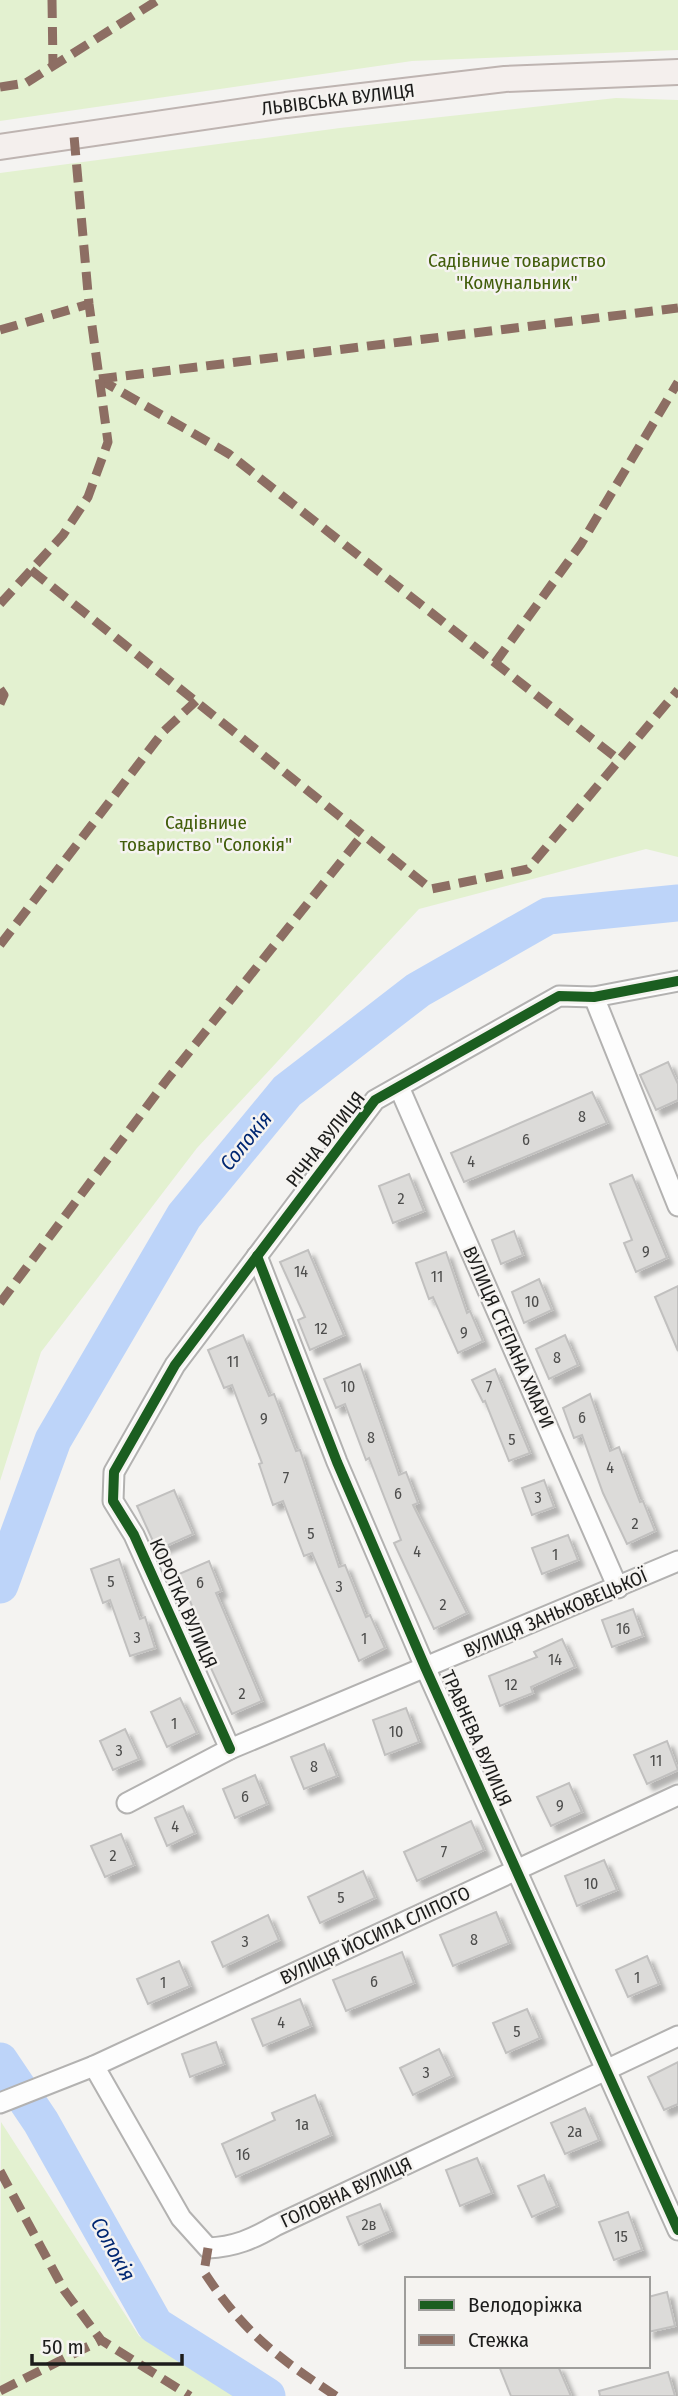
<svg xmlns="http://www.w3.org/2000/svg" width="678" height="2396" viewBox="0 0 678 2396" font-family="'Fira Sans Condensed',sans-serif">
  <defs>
    <filter id="shadow"><feDropShadow dx="6" dy="6" stdDeviation="2" flood-color="#0004"/></filter>
  </defs>
  <rect width="100%" height="100%" fill="#f4f3f1"/>
  <g fill="#e3f1d0">
    <path d="M0 0H678V50L412 61 0 121Z"/>
    <path d="M616 98 678 100V857L646 849 419 909 197 1148 41 1352 0 1481V173L340 128Z"/>
    <path d="M1 2122 139 2336 238 2396H0Z"/>
  </g>
  <g fill="none" stroke-linecap="round" stroke-linejoin="round">
    <g stroke="#bdd4f9" stroke-width="37">
      <path d="M0 1585 53 1440 184 1216 287 1091 418 990 548 916 678 903"/>
      <path d="M0 2061 41 2122 155 2325 267 2396"/>
    </g>
  </g>
  <g fill="#dcdbd9" stroke="#c1c0bf" stroke-width="2" filter="url(#shadow)">
    <path d="M668 1062 678 1084V1100L656 1110 640 1075Z"/>
    <path d="M592 1092 607 1123 464 1182 451 1153Z"/>
    <path d="M409 1174 424 1211 393 1223 379 1186Z"/>
    <path d="M632 1175 667 1258 636 1272 624 1243 632 1240 610 1184Z"/>
    <path d="M514 1231 523 1255 501 1264 492 1240Z"/>
    <path d="M308 1250 344 1335 310 1350 298 1320 305 1317 280 1262Z"/>
    <path d="M446 1252 467 1313 470 1311 483 1341 458 1353 433 1297 429 1299 416 1263Z"/>
    <path d="M539 1279 552 1310 524 1323 512 1292Z"/>
    <path d="M678 1286V1351L655 1297Z"/>
    <path d="M243 1335 269 1396 274 1394 296 1451 300 1450 339 1567 345 1565 366 1617 370 1615 385 1648 359 1661 312 1553 304 1556 283 1501 273 1505 259 1464 262 1463 232 1385 224 1388 208 1350Z"/>
    <path d="M565 1335 578 1365 549 1379 536 1349Z"/>
    <path d="M360 1364 399 1475 406 1472 418 1503 413 1505 467 1613 434 1629 394 1543 401 1540 369 1458 366 1460 345 1404 336 1408 324 1379Z"/>
    <path d="M495 1369 530 1453 509 1461 485 1401 483 1402 472 1380Z"/>
    <path d="M590 1394 610 1451 619 1447 640 1502 643 1501 655 1531 627 1544 603 1493 582 1435 574 1438 563 1408Z"/>
    <path d="M544 1480 554 1507 532 1515 522 1488Z"/>
    <path d="M174 1490 193 1534 157 1550 137 1506Z"/>
    <path d="M568 1535 578 1560 542 1574 532 1548Z"/>
    <path d="M119 1559 140 1619 145 1617 155 1648 130 1656 110 1600 103 1603 91 1569Z"/>
    <path d="M209 1561 221 1591 216 1593 262 1701 232 1714 194 1631 201 1628 179 1574Z"/>
    <path d="M633 1609 643 1636 612 1647 602 1620Z"/>
    <path d="M562 1639 575 1667 531 1687 533 1693 500 1706 489 1676 537 1657 534 1652Z"/>
    <path d="M180 1698 197 1733 167 1747 151 1712Z"/>
    <path d="M406 1708 419 1742 385 1755 373 1720Z"/>
    <path d="M125 1729 139 1759 113 1770 100 1741Z"/>
    <path d="M667 1741 678 1770 647 1784 634 1755Z"/>
    <path d="M324 1744 337 1776 304 1789 291 1757Z"/>
    <path d="M255 1775 267 1804 235 1818 223 1789Z"/>
    <path d="M569 1783 582 1812 551 1826 537 1797Z"/>
    <path d="M183 1806 195 1833 167 1846 155 1818Z"/>
    <path d="M471 1821 484 1850 417 1881 404 1852Z"/>
    <path d="M121 1834 134 1865 105 1877 91 1846Z"/>
    <path d="M604 1860 617 1890 577 1906 565 1876Z"/>
    <path d="M363 1871 375 1898 320 1923 308 1897Z"/>
    <path d="M496 1912 509 1943 453 1966 440 1935Z"/>
    <path d="M268 1915 279 1940 223 1967 212 1942Z"/>
    <path d="M402 1952 414 1983 346 2011 333 1980Z"/>
    <path d="M647 1956 659 1984 628 1997 616 1970Z"/>
    <path d="M179 1961 190 1986 148 2004 137 1979Z"/>
    <path d="M300 1999 311 2026 263 2046 252 2019Z"/>
    <path d="M527 2009 540 2038 506 2053 493 2023Z"/>
    <path d="M216 2042 224 2064 190 2077 182 2054Z"/>
    <path d="M439 2049 452 2076 413 2095 400 2068Z"/>
    <path d="M678 2062V2104L664 2110 648 2077Z"/>
    <path d="M315 2095 331 2135 236 2177 222 2144 275 2120 272 2113Z"/>
    <path d="M585 2108 599 2140 565 2154 551 2123Z"/>
    <path d="M477 2158 492 2193 460 2206 446 2170Z"/>
    <path d="M544 2175 557 2206 532 2217 518 2186Z"/>
    <path d="M380 2204 391 2231 359 2245 347 2217Z"/>
    <path d="M628 2212 642 2250 614 2260 599 2222Z"/>
    <path d="M667 2292 675 2326 648 2332V2297Z"/>
    <path d="M499 2366H558L571 2396H511Z"/>
    <path d="M668 2372 675 2396H600L599 2391Z"/>
  </g>
  <g fill="none" stroke-linecap="round" stroke-linejoin="round">
    <g stroke="#b3b2b1" stroke-width="23">
      <g id="minor">
        <path d="M594 997 678 1206"/>
        <path d="M399 1087 618 1588"/>
        <path d="M257 1256 337 1462 425 1667 678 2230"/>
        <path d="M230 1749 134 1535 113 1501 114 1472 175 1365 375 1100 559 996 594 997 678 981"/>
        <path d="M127 1803 230 1749 678 1561"/>
        <path d="M94 2066 181 2218 208 2248C234 2247 253 2239 275 2226L678 2036"/>
        <path d="M0 2103 94 2066 678 1795"/>
      </g>
    </g>
    <g stroke="#beb4b1" stroke-width="28">
      <path id="major" d="M0 147 286 105 505 79 678 72"/>
    </g>
    <use href="#minor" stroke="#fdfdfd" stroke-width="19"/>
    <use href="#major" stroke="#f4efed" stroke-width="24"/>
    <g stroke="#8d6e63" stroke-width="9" stroke-dasharray="18 9" stroke-linecap="butt">
      <path d="M52 0 53 66"/>
      <path d="M0 87 26 83 158 0"/>
      <path d="M0 330 89 304"/>
      <path d="M99 379 229 454 619 760"/>
      <path d="M99 379 678 308"/>
      <path d="M31 570 431 889 528 869 678 690"/>
      <path d="M0 604 63 535 88 497 108 442 89 304 74 136"/>
      <path d="M495 663 581 544 678 382"/>
      <path d="M0 689 4 695 0 704"/>
      <path d="M0 945 163 732 196 701"/>
      <path d="M0 1303 166 1081 363 834"/>
      <path d="M0 2171 64 2290 101 2340 190 2396"/>
      <path d="M208 2248 204 2272C244 2333 277 2357 336 2396"/>
      <path d="M0 2391 101 2340"/>
    </g>
    <g stroke="#f5f3f0" stroke-width="15">
      <g id="cycleway">
        <path d="M257 1256 337 1462 425 1667 678 2230"/>
        <path d="M230 1749 134 1535 113 1501 114 1472 175 1365 375 1100 559 996 594 997 678 981"/>
      </g>
    </g>
    <use href="#cycleway" stroke="#1b5e20" stroke-width="10"/>
  </g>
  <g text-anchor="middle" stroke-width="5" stroke-linejoin="round" paint-order="stroke">
    <g font-size="16" fill="#4d4d4c">
      <text x="582" y="1122">8</text>
      <text x="526" y="1145">6</text>
      <text x="471" y="1167">4</text>
      <text x="401" y="1204">2</text>
      <text x="646" y="1257">9</text>
      <text x="301" y="1277">14</text>
      <text x="437" y="1282">11</text>
      <text x="532" y="1307">10</text>
      <text x="321" y="1334">12</text>
      <text x="464" y="1338">9</text>
      <text x="557" y="1363">8</text>
      <text x="233" y="1367">11</text>
      <text x="348" y="1392">10</text>
      <text x="489" y="1392">7</text>
      <text x="582" y="1423">6</text>
      <text x="264" y="1424">9</text>
      <text x="371" y="1443">8</text>
      <text x="512" y="1445">5</text>
      <text x="610" y="1473">4</text>
      <text x="286" y="1483">7</text>
      <text x="398" y="1499">6</text>
      <text x="538" y="1503">3</text>
      <text x="635" y="1529">2</text>
      <text x="311" y="1539">5</text>
      <text x="417" y="1557">4</text>
      <text x="555" y="1560">1</text>
      <text x="111" y="1587">5</text>
      <text x="200" y="1588">6</text>
      <text x="339" y="1592">3</text>
      <text x="443" y="1610">2</text>
      <text x="623" y="1634">16</text>
      <text x="137" y="1643">3</text>
      <text x="364" y="1644">1</text>
      <text x="555" y="1665">14</text>
      <text x="511" y="1690">12</text>
      <text x="242" y="1699">2</text>
      <text x="174" y="1729">1</text>
      <text x="396" y="1737">10</text>
      <text x="119" y="1756">3</text>
      <text x="656" y="1766">11</text>
      <text x="314" y="1772">8</text>
      <text x="245" y="1802">6</text>
      <text x="560" y="1811">9</text>
      <text x="175" y="1832">4</text>
      <text x="444" y="1857">7</text>
      <text x="113" y="1861">2</text>
      <text x="591" y="1889">10</text>
      <text x="341" y="1903">5</text>
      <text x="474" y="1945">8</text>
      <text x="245" y="1947">3</text>
      <text x="637" y="1983">1</text>
      <text x="374" y="1987">6</text>
      <text x="163" y="1988">1</text>
      <text x="281" y="2028">4</text>
      <text x="517" y="2037">5</text>
      <text x="426" y="2078">3</text>
      <text x="302" y="2130">1а</text>
      <text x="575" y="2137">2а</text>
      <text x="243" y="2160">1б</text>
      <text x="369" y="2230">2в</text>
      <text x="621" y="2242">15</text>
    </g>
    <g font-size="19" fill="#1c1c1b" stroke="#f5f3f0">
      <text transform="translate(338 99) rotate(-7)" y="7">ЛЬВІВСЬКА ВУЛИЦЯ</text>
      <text transform="translate(325 1139) rotate(-52)" y="7">РІЧНА ВУЛИЦЯ</text>
      <text transform="translate(509 1337) rotate(66)" y="7">ВУЛИЦЯ СТЕПАНА ХМАРИ</text>
      <text transform="translate(184 1603) rotate(66)" y="7">КОРОТКА ВУЛИЦЯ</text>
      <text transform="translate(555 1613) rotate(-23)" y="7">ВУЛИЦЯ ЗАНЬКОВЕЦЬКОЇ</text>
      <text transform="translate(477 1738) rotate(66)" y="7">ТРАВНЕВА ВУЛИЦЯ</text>
      <text transform="translate(375 1935) rotate(-25)" y="7">ВУЛИЦЯ ЙОСИПА СЛІПОГО</text>
      <text transform="translate(346 2192) rotate(-25)" y="7">ГОЛОВНА ВУЛИЦЯ</text>
    </g>
    <g font-size="19" fill="#425e0b" stroke="#f5f3f0">
      <text x="517" y="267">Садівниче товариство<tspan x="517" dy="22">"Комунальник"</tspan></text>
      <text x="206" y="829">Садівниче<tspan x="206" dy="22">товариство "Солокія"</tspan></text>
    </g>
    <g font-size="21" font-style="italic" fill="#002772" stroke="#f5f3f0">
      <text transform="translate(246 1141) rotate(-51)" y="7">Солокія</text>
      <text transform="translate(113 2249) rotate(61)" y="7">Солокія</text>
    </g>
  </g>
  <rect x="405" y="2277" width="245" height="91" fill="#f5f3f0" stroke="#9e9d9b" stroke-width="2"/>
  <rect x="419" y="2300" width="35" height="10" fill="#1b5e20" stroke="#9e9d9b" stroke-width="2"/>
  <text x="468" y="2312" font-size="21" fill="#1c1c1b">Велодоріжка</text>
  <rect x="419" y="2335" width="35" height="10" fill="#8d6e63" stroke="#9e9d9b" stroke-width="2"/>
  <text x="468" y="2347" font-size="21" fill="#1c1c1b">Стежка</text>
  <path d="M32 2354v10h150v-10" fill="none" stroke="#1c1c1b" stroke-width="3.5"/>
  <text x="42" y="2354" font-size="21" fill="#1c1c1b" stroke="#f5f3f0" stroke-width="5" paint-order="stroke">50 m</text>
</svg>
